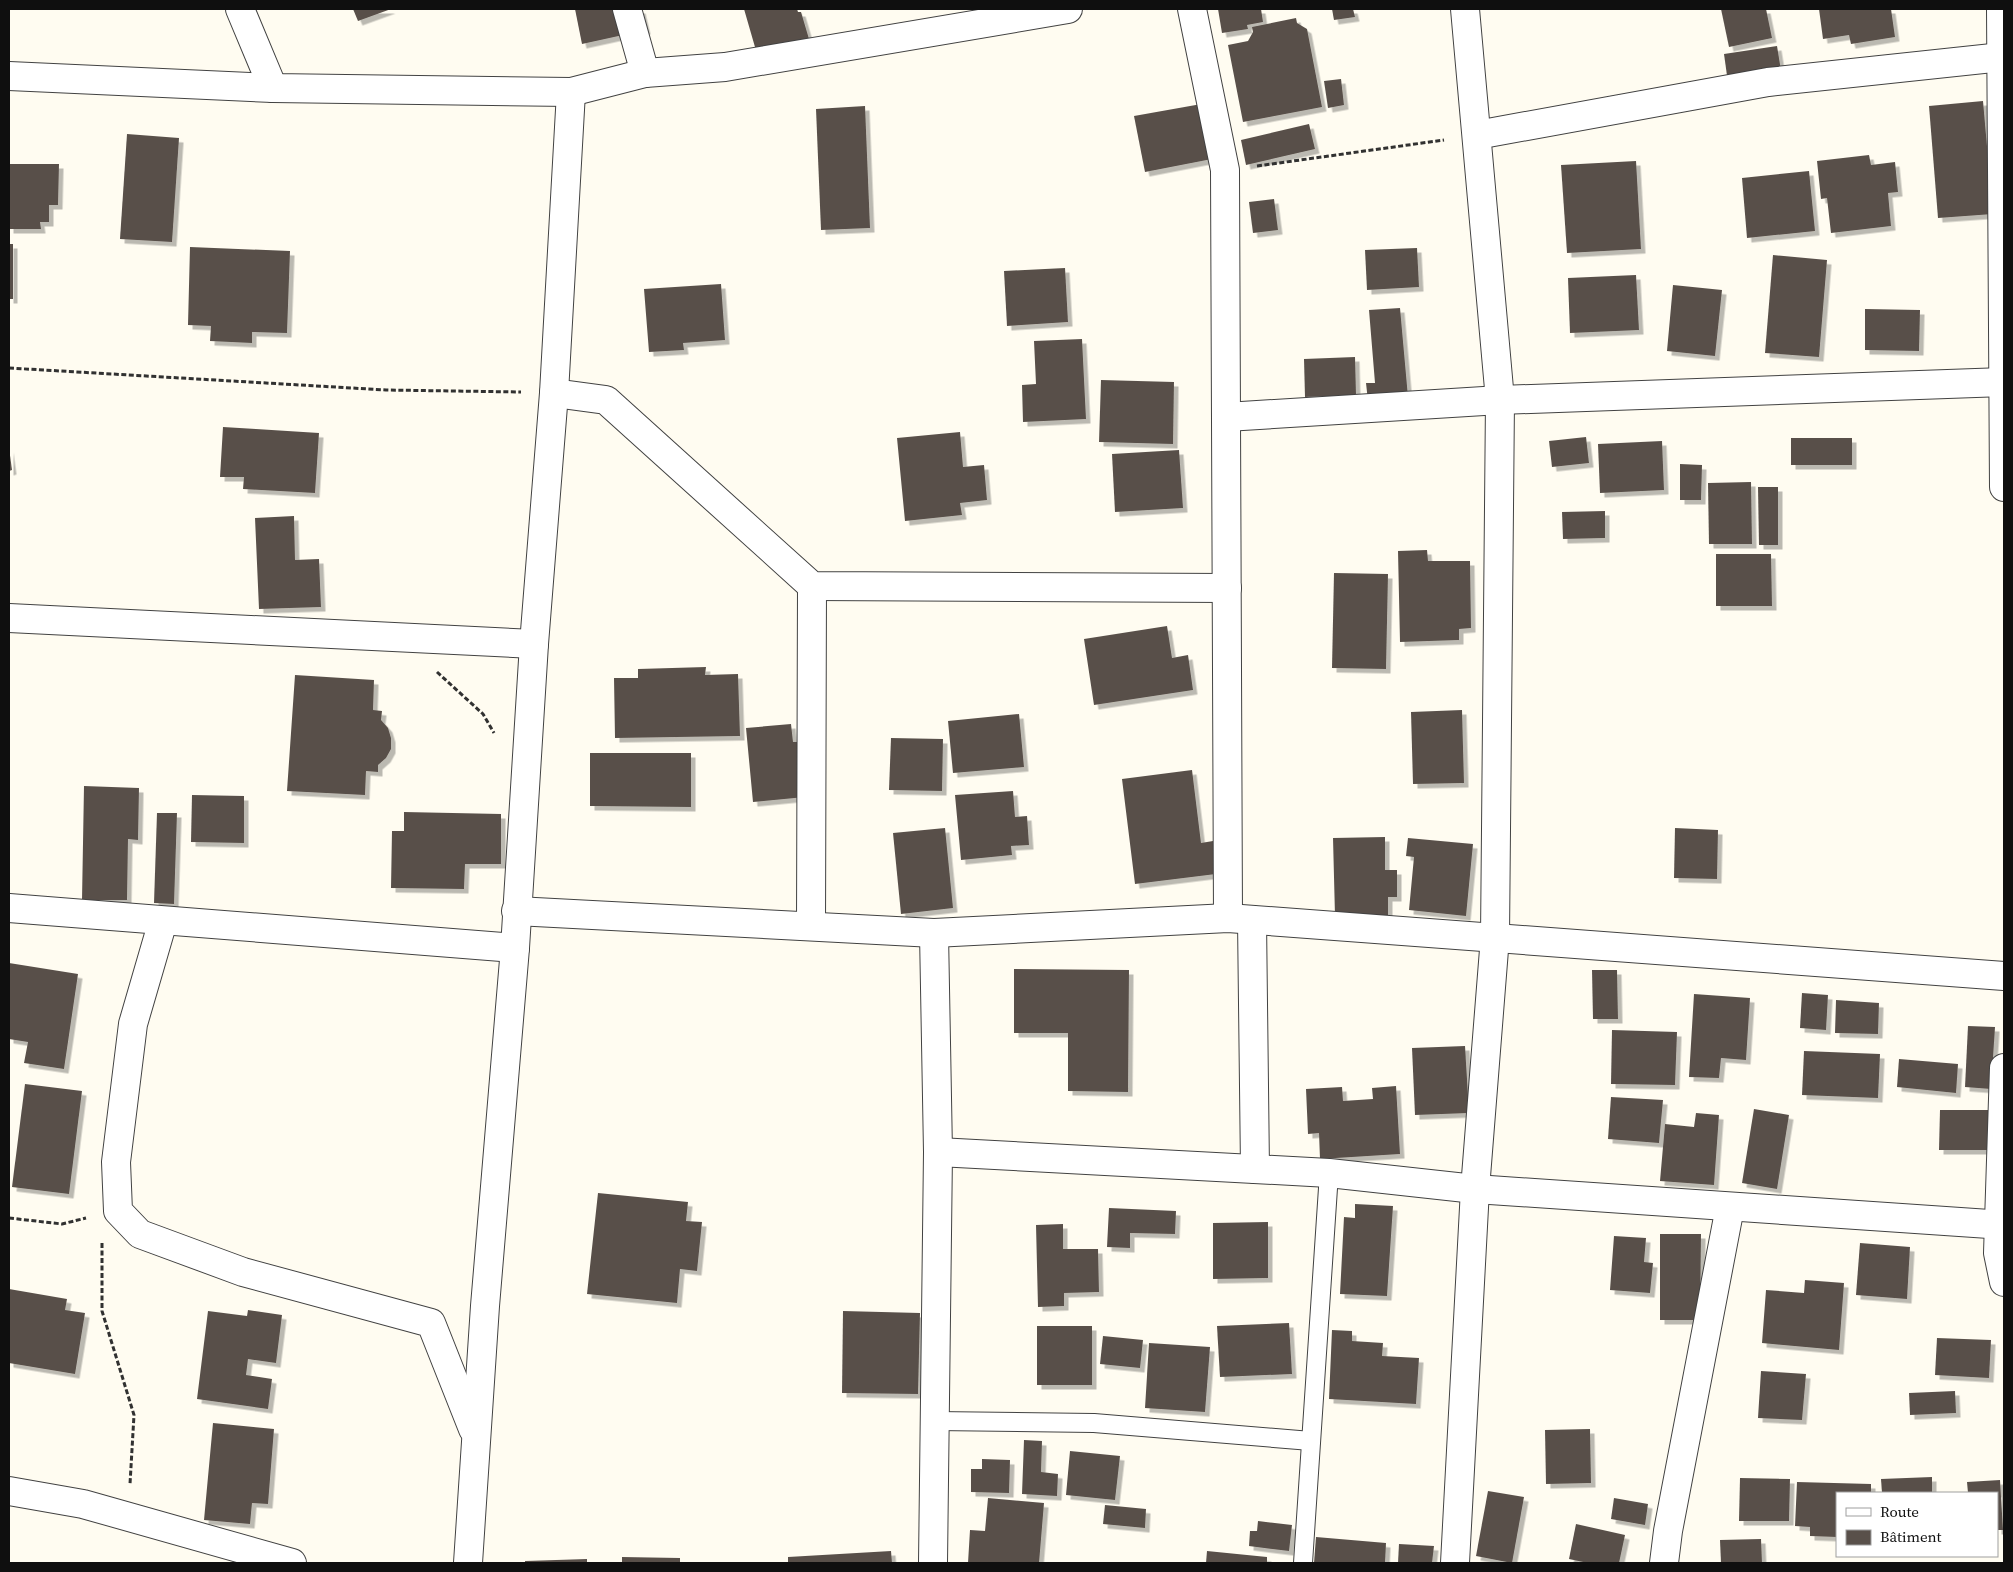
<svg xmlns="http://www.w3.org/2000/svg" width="2013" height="1572" viewBox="0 0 2013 1572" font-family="'Source Serif 4',serif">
  <defs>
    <filter id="shadow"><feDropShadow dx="4.5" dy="4.5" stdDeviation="0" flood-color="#0004"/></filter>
  </defs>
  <rect width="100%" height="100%" fill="#fffcf1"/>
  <g fill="#59504a" filter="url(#shadow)">
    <path d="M353 9H391L358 21Z"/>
    <path d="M575 9H641L646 30 582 44Z"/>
    <path d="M744 9H797L798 12H801L809 39 757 54Z"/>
    <path d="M1218 9H1261L1263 22 1247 25 1248 29 1222 33Z"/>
    <path d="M1332 9H1353L1355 17 1334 20Z"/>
    <path d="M1721 9H1766L1772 38 1729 47Z"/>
    <path d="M1819 9H1891L1895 37 1851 44 1849 35 1823 39Z"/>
    <path d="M1296 18 1297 23 1307 29 1322 107 1243 122 1228 45 1248 41 1253 32 1252 27Z"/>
    <path d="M1777 46 1784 89 1730 97 1724 54Z"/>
    <path d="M1341 79 1344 105 1328 108 1324 81Z"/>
    <path d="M1983 101 1993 214 1938 218 1929 106Z"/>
    <path d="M1207 103 1217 158 1145 172 1134 116Z"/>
    <path d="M865 106 870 228 821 230 816 109Z"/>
    <path d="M1309 124 1315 149 1246 165 1241 140Z"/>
    <path d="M127 134 179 138 172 242 120 239Z"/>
    <path d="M1869 155 1871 165 1895 162 1898 192 1888 193 1891 226 1831 233 1827 198 1821 199 1817 161Z"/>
    <path d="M1636 161 1641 249 1567 253 1561 165Z"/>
    <path d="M9 164H59L58 205H49V222H40L41 229H9Z"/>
    <path d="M1809 171 1815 231 1747 238 1742 178Z"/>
    <path d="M1274 199 1278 230 1253 233 1249 202Z"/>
    <rect x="9" y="244" width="4" height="55"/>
    <path d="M190 247 290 251 287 333 252 332V343L210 341 211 326 188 325Z"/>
    <path d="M1417 248 1419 287 1367 290 1365 250Z"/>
    <path d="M1773 255 1827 260 1819 357 1765 353Z"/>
    <path d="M1065 268 1068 322 1007 326 1004 271Z"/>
    <path d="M1636 275 1639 330 1570 333 1568 278Z"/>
    <path d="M721 284 725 340 683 343 684 350 649 352 644 289Z"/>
    <path d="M1673 285 1722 290 1715 356 1667 351Z"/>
    <path d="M1400 308 1408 397 1368 401 1366 383H1375L1369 310Z"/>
    <path d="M1865 309 1920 310 1919 351 1865 350Z"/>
    <path d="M1082 339 1086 419 1023 422 1022 385 1036 384 1034 341Z"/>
    <path d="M1355 357 1356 395 1305 397 1304 359Z"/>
    <path d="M1101 380 1174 382 1173 444 1099 442Z"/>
    <path d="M223 427 319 433 315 493 243 489 244 477H220Z"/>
    <path d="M960 432 963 467 984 465 987 500 960 503 962 515 905 521 897 438Z"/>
    <path d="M1586 437 1589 463 1552 467 1549 441Z"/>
    <rect x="1791" y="438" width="61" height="27"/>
    <path d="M1662 441 1664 490 1600 493 1598 444Z"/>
    <path d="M9 448 12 470 9 471Z"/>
    <path d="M1179 450 1183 508 1115 512 1112 454Z"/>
    <path d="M1680 464 1702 465 1701 500H1680Z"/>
    <path d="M1751 482 1752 544H1709L1708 483Z"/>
    <path d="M1758 487H1778V545H1759Z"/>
    <path d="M1605 511V538L1563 539 1562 512Z"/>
    <path d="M294 516 295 560 319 559 321 607 259 609 255 518Z"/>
    <path d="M1427 550 1428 561H1470L1471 628 1459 629V640L1400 642 1398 551Z"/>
    <path d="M1716 554H1771L1772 606H1716Z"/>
    <path d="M1334 573 1388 574 1386 669 1332 668Z"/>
    <path d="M1167 626 1172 658 1188 655 1193 690 1094 705 1084 639Z"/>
    <path d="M706 667 705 675 738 674 740 736 615 738 614 678H638V669Z"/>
    <path d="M295 675 374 680 373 710 382 711 381 720 388 728 391 738V749L386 758 378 765V772L366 771 365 795 287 791Z"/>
    <path d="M1462 710 1464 783 1413 784 1411 712Z"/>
    <path d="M1019 714 1024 767 953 773 948 721Z"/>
    <path d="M791 724 793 742H800L805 797 753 802 746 728Z"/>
    <path d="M891 738 943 739 942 791 889 790Z"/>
    <path d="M590 753H691V807L590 806Z"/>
    <path d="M1192 770 1201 843 1213 841 1216 874 1135 884 1122 779Z"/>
    <path d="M84 786 139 788 138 840 128 839 127 900H82Z"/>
    <path d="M1013 791 1015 817 1027 816 1029 845 1011 846 1012 855 961 860 955 795Z"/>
    <path d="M192 795 244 796V843L191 842Z"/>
    <path d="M404 812 501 814V864H465L464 889 391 888 392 831H404Z"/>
    <path d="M157 813H177L174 904 154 903Z"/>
    <path d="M945 828 953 908 901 914 893 833Z"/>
    <path d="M1675 828 1718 830 1717 879 1674 878Z"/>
    <path d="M1385 837V870H1397V897H1388V916H1335L1333 838Z"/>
    <path d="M1408 838 1473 844 1466 916 1409 910 1414 857 1406 856Z"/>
    <path d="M9 963 78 974 64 1069 24 1063 28 1042 9 1039Z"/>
    <path d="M1014 969 1129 970 1128 1092 1068 1091V1033H1014Z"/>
    <path d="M1592 970H1617L1618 1019H1593Z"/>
    <path d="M1802 993 1828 995 1826 1030 1800 1028Z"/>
    <path d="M1694 994 1750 998 1746 1060 1721 1058 1719 1078 1689 1077Z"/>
    <path d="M1836 1000 1879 1003 1878 1034 1835 1033Z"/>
    <path d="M1968 1026 1995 1027 1991 1089 1965 1087Z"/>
    <path d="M1612 1030 1677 1032 1675 1085 1611 1084Z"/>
    <path d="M1465 1046 1469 1113 1415 1115 1412 1048Z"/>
    <path d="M1804 1051 1880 1054 1878 1098 1802 1095Z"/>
    <path d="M1899 1059 1958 1064 1956 1093 1897 1087Z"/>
    <path d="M25 1084 82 1091 69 1194 12 1187Z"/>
    <path d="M1396 1086 1400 1154 1320 1159 1319 1133 1308 1134 1306 1089 1342 1087 1343 1101 1373 1099 1372 1088Z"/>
    <path d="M1611 1097 1663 1100 1659 1143 1608 1139Z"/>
    <path d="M1754 1109 1789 1115 1777 1189 1742 1183Z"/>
    <path d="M1940 1110H1990L1989 1150H1939Z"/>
    <path d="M1696 1113 1719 1115 1714 1185 1660 1181 1665 1124 1694 1127Z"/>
    <path d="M598 1193 688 1202 686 1221 702 1222 697 1271 680 1269 677 1303 587 1294Z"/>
    <path d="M1355 1204 1393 1206 1387 1296 1340 1294 1344 1217 1355 1218Z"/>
    <path d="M1109 1208 1176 1211 1175 1234 1130 1233V1248L1107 1247Z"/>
    <path d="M1268 1222V1278L1213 1279V1223Z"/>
    <path d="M1063 1224V1249H1098L1099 1292 1064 1293V1306L1038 1307 1036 1225Z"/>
    <path d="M1660 1234H1701L1700 1320H1660Z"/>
    <path d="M1614 1236 1646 1238 1644 1262 1653 1263 1650 1293 1610 1290Z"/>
    <path d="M1860 1243 1910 1247 1907 1299 1856 1295Z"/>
    <path d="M1805 1280 1844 1283 1839 1350 1762 1343 1766 1290 1804 1293Z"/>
    <path d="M9 1289 67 1299 65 1310 85 1313 75 1374 9 1363Z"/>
    <path d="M248 1310 282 1315 276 1363 248 1359 246 1375 272 1379 268 1409 197 1399 208 1311 247 1316Z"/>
    <path d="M843 1311 920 1313 918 1394 842 1393Z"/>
    <path d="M1289 1323 1292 1374 1220 1377 1217 1326Z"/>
    <rect x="1037" y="1326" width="55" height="59"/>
    <path d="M1332 1330 1352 1331V1341L1383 1343 1382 1356 1419 1358 1416 1404 1329 1399Z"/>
    <path d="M1103 1336 1143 1340 1140 1368 1100 1364Z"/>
    <path d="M1937 1338 1991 1340 1989 1378 1935 1375Z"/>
    <path d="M1149 1343 1210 1347 1205 1412 1145 1408Z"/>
    <path d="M1761 1371 1806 1374 1802 1420 1758 1418Z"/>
    <path d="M1955 1391 1956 1413 1910 1415 1909 1393Z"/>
    <path d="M213 1423 274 1429 268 1504 252 1503 250 1524 204 1520Z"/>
    <path d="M1590 1429 1591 1483 1546 1484 1545 1430Z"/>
    <path d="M1024 1440 1042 1441 1041 1472 1058 1474 1057 1496 1022 1494Z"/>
    <path d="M1070 1451 1120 1456 1115 1500 1066 1495Z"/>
    <path d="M982 1459 1010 1460 1009 1493 971 1492V1469H982Z"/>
    <path d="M1932 1477V1493H1882L1881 1479Z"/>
    <path d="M1740 1478 1790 1479 1789 1521H1739Z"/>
    <path d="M2000 1480 2003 1530H1997V1493H1968L1967 1482Z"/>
    <path d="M1797 1482 1871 1484V1493H1837V1537L1810 1536V1527L1795 1526Z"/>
    <path d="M1488 1491 1524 1497 1512 1563 1476 1556Z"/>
    <path d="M988 1498 1044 1503 1039 1563H968L970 1530 985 1531Z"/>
    <path d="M1614 1498 1648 1504 1645 1525 1611 1519Z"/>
    <path d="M1105 1505 1146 1509 1145 1528 1103 1524Z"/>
    <path d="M1258 1521 1292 1525 1289 1551 1249 1546 1250 1531H1257Z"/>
    <path d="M1576 1524 1625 1535 1619 1563H1588L1569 1559Z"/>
    <path d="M1316 1537 1386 1543 1385 1563H1314Z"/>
    <path d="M1761 1539 1762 1563H1721L1720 1540Z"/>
    <path d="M1399 1544 1434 1546 1432 1563H1398Z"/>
    <path d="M891 1551 892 1563H788V1557Z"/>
    <path d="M1207 1551 1267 1557V1563H1206Z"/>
    <path d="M622 1557 680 1558V1563H622Z"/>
    <path d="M587 1559V1563H525V1561Z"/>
  </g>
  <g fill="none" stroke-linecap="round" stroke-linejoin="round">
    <g stroke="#424242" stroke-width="20">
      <g id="service">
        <path d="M935 1421 1094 1423 1311 1441"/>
        <path d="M1303 1563 1329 1173"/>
      </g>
    </g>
    <g stroke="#424242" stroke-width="30">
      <g id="minor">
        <path d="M240 9 273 88"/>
        <path d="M627 9 645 73"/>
        <path d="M1192 9 1225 170 1228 918"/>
        <path d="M2001 9 2004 487"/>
        <path d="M9 76 273 88 571 92 645 73 725 67 1068 9"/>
        <path d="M1477 135 1768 82 2002 57"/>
        <path d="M554 393 606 400 812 586 1227 588"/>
        <path d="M1226 417 1500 400 2004 382"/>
        <path d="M9 618 534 644"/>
        <path d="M9 908 515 948"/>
        <path d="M516 911 934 933 1228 918 2004 976"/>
        <path d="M1252 920 1255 1169"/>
        <path d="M163 921 133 1024 116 1162 118 1211 140 1234 243 1272 431 1323 473 1429"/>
        <path d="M811 925 812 586"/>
        <path d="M2004 1068 1998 1253 2004 1282"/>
        <path d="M938 1152 1329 1173 1475 1189 2004 1225"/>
        <path d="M9 1491 83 1504 292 1563"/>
        <path d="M468 1563 485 1306 515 948 534 644 554 393 571 92"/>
        <path d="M933 1563 938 1152 934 933"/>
        <path d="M1455 1563 1475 1189 1495 937 1500 400 1465 9"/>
        <path d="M1664 1563 1668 1531 1730 1207"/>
      </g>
    </g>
    <g stroke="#313131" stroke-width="3" stroke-dasharray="5 2.5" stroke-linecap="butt">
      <path d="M1257 166 1444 140"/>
      <path d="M9 368 386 390 521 392"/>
      <path d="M437 672 483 714 494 733"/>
      <path d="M9 1218 62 1224 86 1218"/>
      <path d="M102 1243V1311L134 1415 130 1484"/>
    </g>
    <use href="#service" stroke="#fff" stroke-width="18"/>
    <use href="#minor" stroke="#fff" stroke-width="28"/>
  </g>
  <rect width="2013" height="1572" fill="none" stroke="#0f0f0f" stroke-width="20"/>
  <rect x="1836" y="1492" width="162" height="65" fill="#ffffff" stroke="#9f9f9f"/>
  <rect x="1846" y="1508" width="25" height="8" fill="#ffffff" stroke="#9f9f9f"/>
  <text x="1880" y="1517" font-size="15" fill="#0f0f0f">Route</text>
  <rect x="1846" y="1530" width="25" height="15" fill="#59504a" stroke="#9f9f9f"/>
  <text x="1880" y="1542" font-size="15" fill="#0f0f0f">Bâtiment</text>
</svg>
